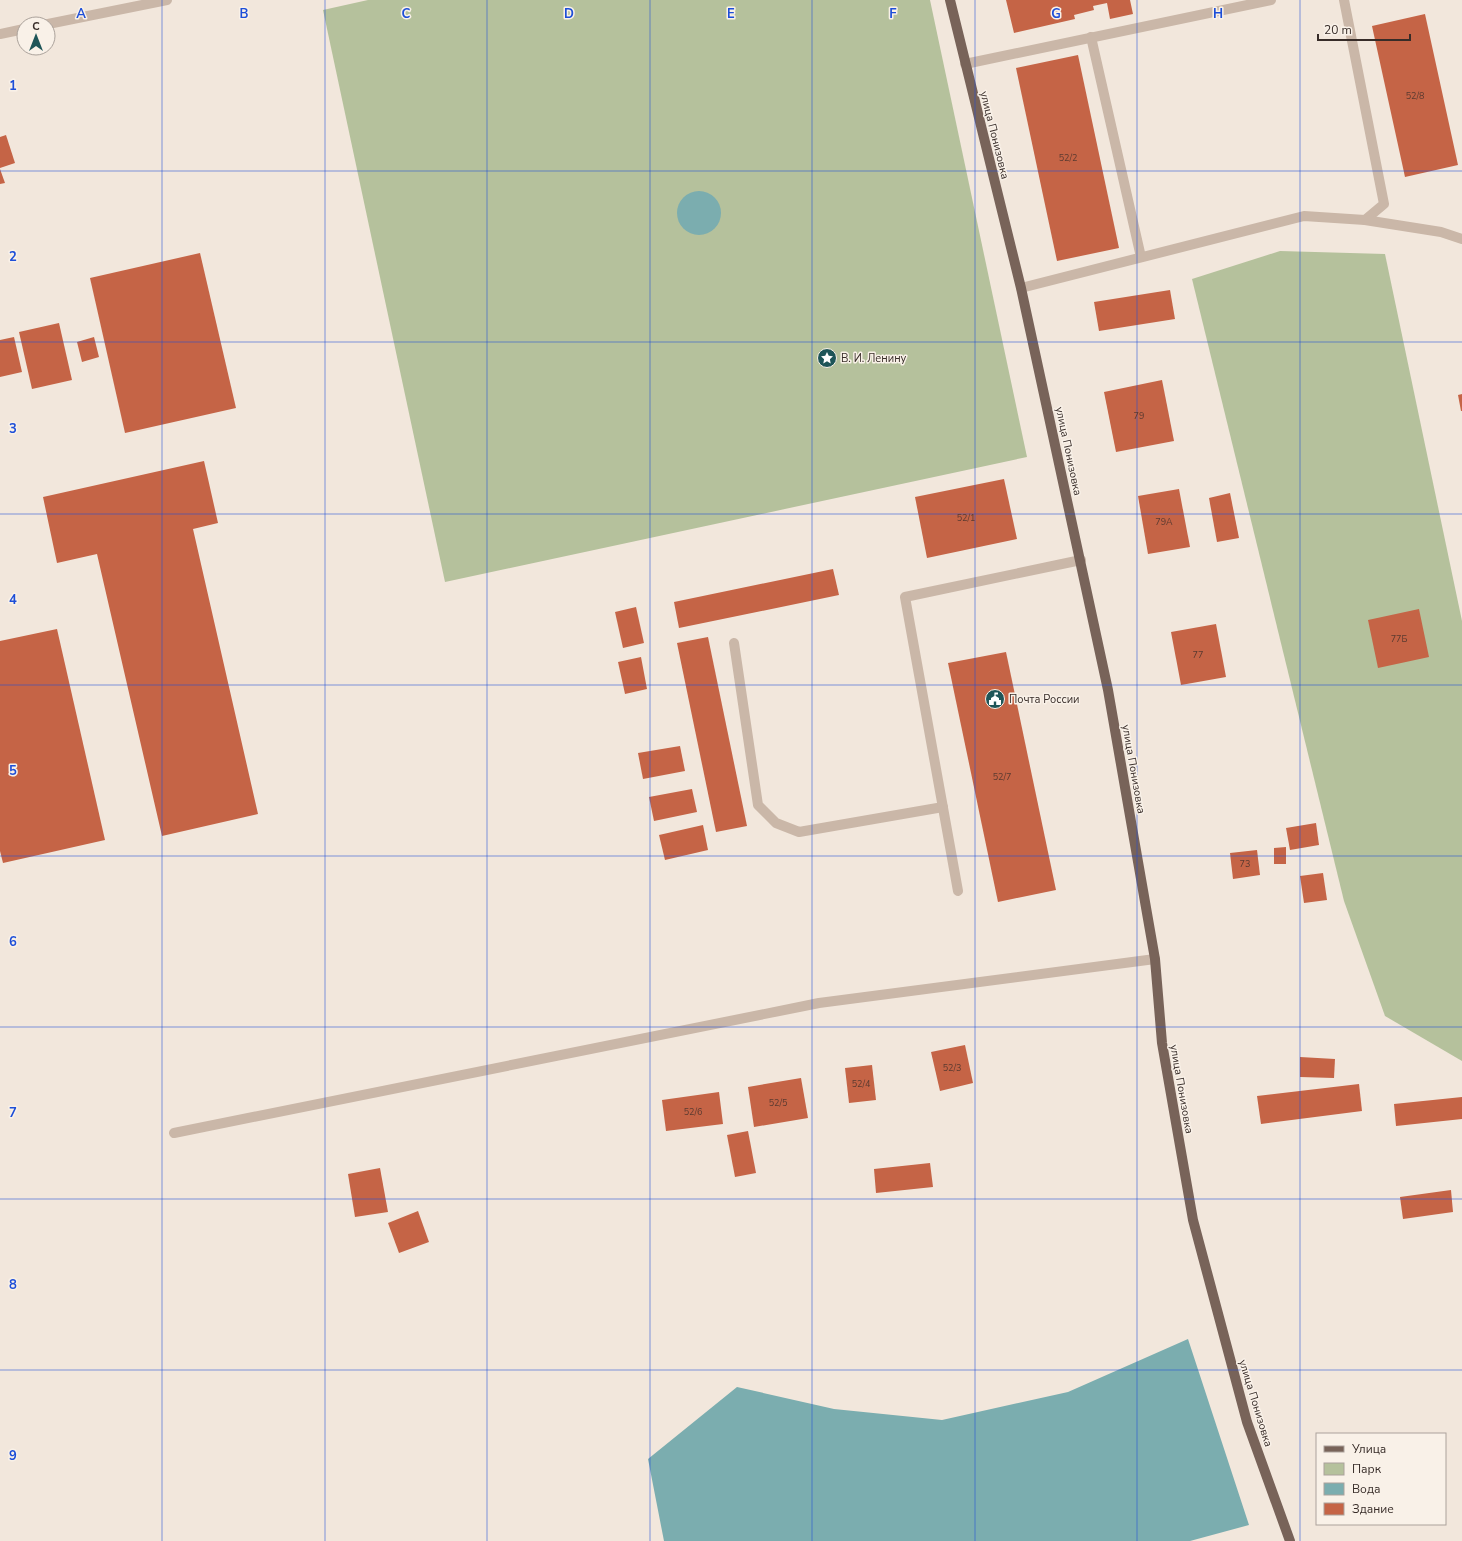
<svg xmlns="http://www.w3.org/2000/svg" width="1462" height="1541" viewBox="0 0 1462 1541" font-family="'Nunito Sans',sans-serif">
  <rect width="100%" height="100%" fill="#f2e7dc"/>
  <g fill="#b5c19c">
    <path d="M368 0H930L1027 457 445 582 323 10Z"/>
    <path d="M1280 251 1385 254 1462 621V1061L1385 1016 1344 901 1192 279Z"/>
  </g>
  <g fill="#7badaf">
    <circle cx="699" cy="213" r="22"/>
    <path d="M1188 1339 1249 1525 1190 1541H664L648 1459 737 1387 834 1409 942 1420 1068 1392Z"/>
  </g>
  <g fill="#c56446">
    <path d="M1006 0H1130L1133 14 1110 19 1107 3 1093 6 1094 10 1074 15 1075 19 1014 33Z"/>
    <path d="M1425 14 1458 165 1405 177 1372 26Z"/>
    <path d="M1078 55 1119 248 1057 261 1016 68Z"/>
    <path d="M6 135 15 163 0 168V137Z"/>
    <path d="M0 169 5 183 0 184Z"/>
    <path d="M200 253 236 408 125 433 90 278Z"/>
    <path d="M1170 290 1175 319 1099 331 1094 302Z"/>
    <path d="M59 323 72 380 32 389 19 332Z"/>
    <path d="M14 337 22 372 0 377V340Z"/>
    <path d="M94 337 99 357 82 362 77 342Z"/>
    <path d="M1162 380 1174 441 1116 452 1104 392Z"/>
    <path d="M1462 394V411H1461L1458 395Z"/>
    <path d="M204 461 218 523 193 529 258 814 162 836 97 554 57 563 43 497Z"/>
    <path d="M1004 479 1017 539 927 558 915 497Z"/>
    <path d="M1179 489 1190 547 1148 554 1138 496Z"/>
    <path d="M1230 493 1239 538 1217 542 1209 498Z"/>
    <path d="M833 569 839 595 679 628 674 602Z"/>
    <path d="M636 607 644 643 623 648 615 612Z"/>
    <path d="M1419 609 1429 657 1378 668 1368 620Z"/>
    <path d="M1216 624 1226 677 1181 685 1171 632Z"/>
    <path d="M57 629 105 840 3 863 0 851V641Z"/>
    <path d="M708 637 747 826 716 832 677 643Z"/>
    <path d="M1006 652 1056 890 998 902 948 663Z"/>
    <path d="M641 657 647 689 625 694 618 662Z"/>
    <path d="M680 746 685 771 643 779 638 753Z"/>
    <path d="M692 789 697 812 654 821 649 797Z"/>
    <path d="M1316 823 1319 845 1290 850 1286 828Z"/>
    <path d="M703 825 708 850 665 860 659 835Z"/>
    <path d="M1286 847V864H1274V848Z"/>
    <path d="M1257 850 1260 875 1233 879 1230 853Z"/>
    <path d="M1323 873 1327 900 1304 903 1300 876Z"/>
    <path d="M965 1045 973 1083 940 1091 931 1052Z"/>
    <path d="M1300 1057 1335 1059 1334 1078 1300 1077Z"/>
    <path d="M872 1065 876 1100 849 1103 845 1068Z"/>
    <path d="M801 1078 808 1118 754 1127 748 1087Z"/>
    <path d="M1359 1084 1362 1111 1261 1124 1257 1096Z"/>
    <path d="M719 1092 723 1124 666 1131 662 1100Z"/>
    <path d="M1462 1097V1119L1396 1126 1394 1104Z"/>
    <path d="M748 1131 756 1173 735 1177 727 1135Z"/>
    <path d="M930 1163 933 1187 876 1193 874 1169Z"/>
    <path d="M380 1168 388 1212 355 1217 348 1174Z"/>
    <path d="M1451 1190 1453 1212 1403 1219 1400 1197Z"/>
    <path d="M418 1211 429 1242 399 1253 388 1223Z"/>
  </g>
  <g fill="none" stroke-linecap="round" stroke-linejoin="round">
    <g stroke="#cab7a8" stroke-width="10">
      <path d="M1344 0 1384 204 1365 220"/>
      <path d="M48 24 167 0"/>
      <path d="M0 34 24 29"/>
      <path d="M1091 37 1141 257"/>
      <path d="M965 64 1271 0"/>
      <path d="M1021 288 1304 216 1365 220 1441 232 1462 239"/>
      <path d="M734 643 758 805 776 823 799 832 943 807"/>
      <path d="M958 891 905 597 1081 560"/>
      <path d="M174 1133 819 1003 1155 959"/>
    </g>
    <path stroke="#786359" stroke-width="10" d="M950 0 1021 288 1108 690 1155 959 1162 1043 1193 1220 1247 1422 1290 1541"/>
  </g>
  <path fill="none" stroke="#1d4ed8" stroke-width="1" stroke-opacity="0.55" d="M162 0V1541M325 0V1541M487 0V1541M650 0V1541M812 0V1541M975 0V1541M1137 0V1541M1300 0V1541M0 171H1462M0 342H1462M0 514H1462M0 685H1462M0 856H1462M0 1027H1462M0 1199H1462M0 1370H1462"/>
  <defs>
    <g id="sight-disc" transform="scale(1)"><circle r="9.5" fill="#1e5558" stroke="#f9f1e8"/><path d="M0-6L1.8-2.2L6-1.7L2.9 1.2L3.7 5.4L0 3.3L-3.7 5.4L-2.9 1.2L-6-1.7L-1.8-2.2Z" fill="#fff"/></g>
    <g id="civic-disc" transform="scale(1)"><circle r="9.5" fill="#1e5558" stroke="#f9f1e8"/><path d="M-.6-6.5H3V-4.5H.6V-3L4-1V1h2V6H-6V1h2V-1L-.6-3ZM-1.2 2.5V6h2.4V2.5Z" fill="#fff"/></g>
  </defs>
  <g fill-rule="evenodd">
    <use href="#sight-disc" x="827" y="358"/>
    <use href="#civic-disc" x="995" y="699"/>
  </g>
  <g text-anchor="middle" stroke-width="3" stroke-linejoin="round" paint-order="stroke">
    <g font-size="9" fill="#5a3a30">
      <text x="1415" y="99">52/8</text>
      <text x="1068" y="161">52/2</text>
      <text x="1139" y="419">79</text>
      <text x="966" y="521">52/1</text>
      <text x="1164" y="525">79А</text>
      <text x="1399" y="642">77Б</text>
      <text x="1198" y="658">77</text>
      <text x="1002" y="780">52/7</text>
      <text x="1245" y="867">73</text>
      <text x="952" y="1071">52/3</text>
      <text x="861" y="1087">52/4</text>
      <text x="778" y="1106">52/5</text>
      <text x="693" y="1115">52/6</text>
    </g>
    <g font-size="11" fill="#372c28" stroke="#f9f1e8">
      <text transform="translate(995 135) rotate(76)" y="4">улица Понизовка</text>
      <text transform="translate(1069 451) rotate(78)" y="4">улица Понизовка</text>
      <text transform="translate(1134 769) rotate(80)" y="4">улица Понизовка</text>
      <text transform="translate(1182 1089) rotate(80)" y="4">улица Понизовка</text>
      <text transform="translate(1256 1403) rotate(73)" y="4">улица Понизовка</text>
    </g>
    <g font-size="11" fill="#372c28" stroke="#f9f1e8" text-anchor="start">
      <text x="841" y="362">В. И. Ленину</text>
      <text x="1009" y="703">Почта России</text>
    </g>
  </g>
  <g font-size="13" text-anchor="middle" font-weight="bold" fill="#1d4ed8" stroke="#f9f1e8" stroke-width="3" stroke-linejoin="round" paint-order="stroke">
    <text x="81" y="18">A</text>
    <text x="244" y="18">B</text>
    <text x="406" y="18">C</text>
    <text x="569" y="18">D</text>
    <text x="731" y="18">E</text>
    <text x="893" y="18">F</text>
    <text x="1056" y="18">G</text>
    <text x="1218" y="18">H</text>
    <text x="13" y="90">1</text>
    <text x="13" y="261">2</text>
    <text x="13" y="433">3</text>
    <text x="13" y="604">4</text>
    <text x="13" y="775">5</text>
    <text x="13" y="946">6</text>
    <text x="13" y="1117">7</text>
    <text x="13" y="1289">8</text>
    <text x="13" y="1460">9</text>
  </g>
  <rect x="1316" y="1433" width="130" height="92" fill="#f9f1e8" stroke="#aba29b"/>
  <rect x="1324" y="1446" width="20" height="6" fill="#786359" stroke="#aba29b"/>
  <text x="1352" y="1453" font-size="12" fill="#372c28">Улица</text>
  <rect x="1324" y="1463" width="20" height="12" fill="#b5c19c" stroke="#aba29b"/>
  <text x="1352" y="1473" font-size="12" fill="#372c28">Парк</text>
  <rect x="1324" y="1483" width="20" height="12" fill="#7badaf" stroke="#aba29b"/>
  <text x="1352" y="1493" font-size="12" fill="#372c28">Вода</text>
  <rect x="1324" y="1503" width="20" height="12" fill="#c56446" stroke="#aba29b"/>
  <text x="1352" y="1513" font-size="12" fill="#372c28">Здание</text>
  <g transform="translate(36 36)"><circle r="19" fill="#f9f1e8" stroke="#aba29b"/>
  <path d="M0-3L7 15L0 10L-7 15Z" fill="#1e5558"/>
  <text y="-6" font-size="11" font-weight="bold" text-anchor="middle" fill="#372c28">С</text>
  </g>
  <path d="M1318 34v6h92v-6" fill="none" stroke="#372c28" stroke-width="2"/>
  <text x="1324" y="34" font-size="12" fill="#372c28" stroke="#f9f1e8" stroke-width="3" paint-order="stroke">20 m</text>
</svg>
